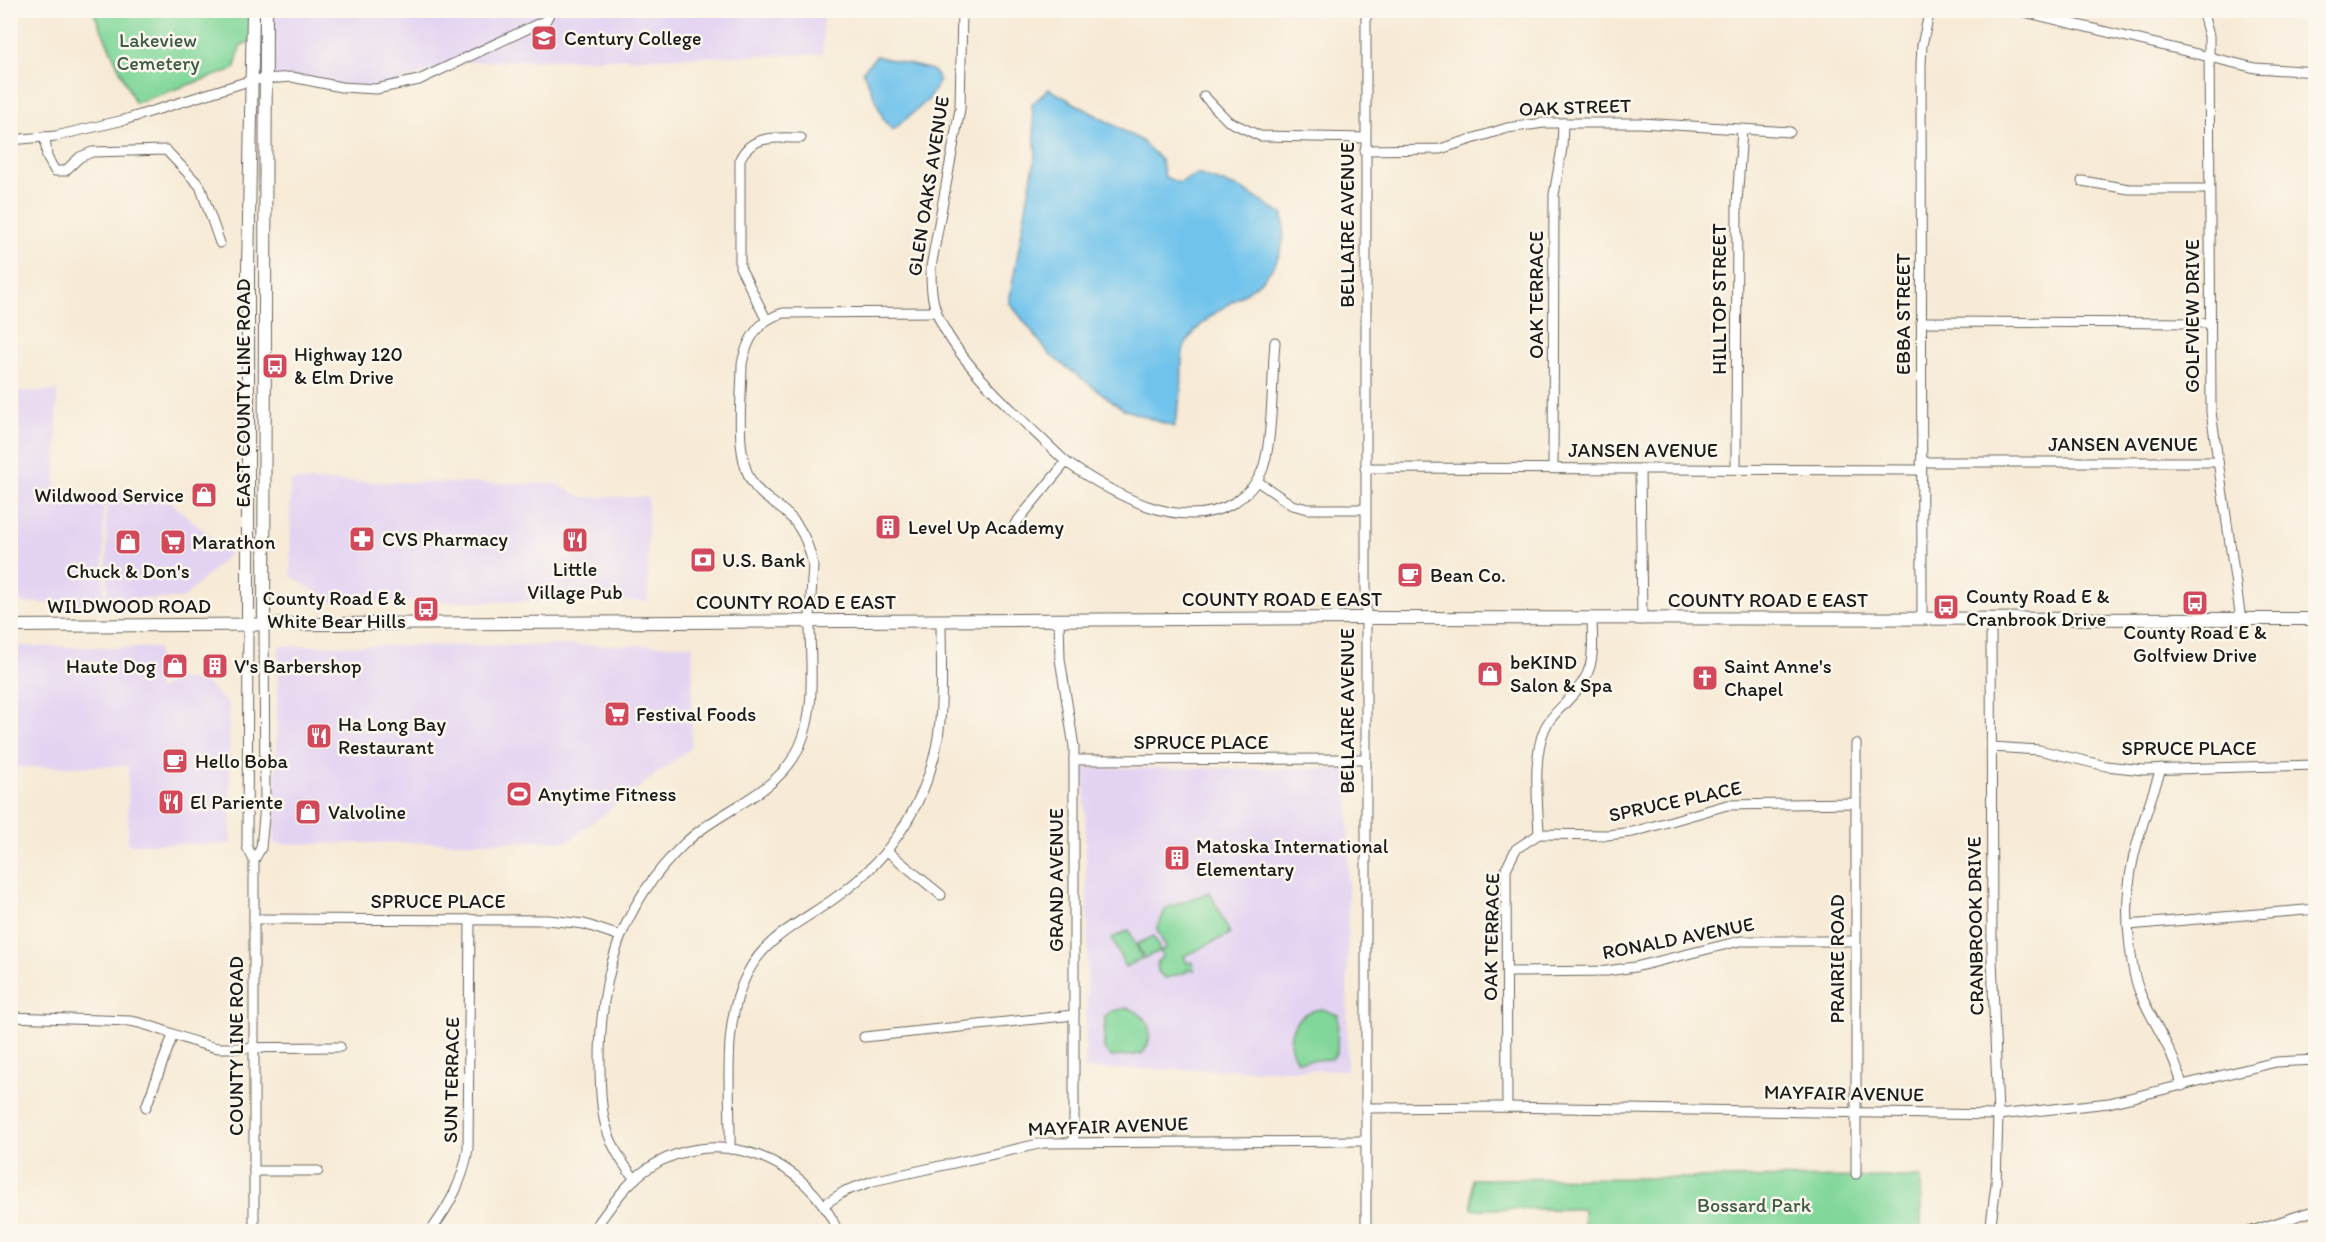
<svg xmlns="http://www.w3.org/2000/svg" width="2326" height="1242" viewBox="0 0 2326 1242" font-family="Itim,sans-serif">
  <rect width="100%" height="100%" fill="#fbf7ec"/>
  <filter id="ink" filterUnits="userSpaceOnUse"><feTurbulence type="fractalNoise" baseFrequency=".0167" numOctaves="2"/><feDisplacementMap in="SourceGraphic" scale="12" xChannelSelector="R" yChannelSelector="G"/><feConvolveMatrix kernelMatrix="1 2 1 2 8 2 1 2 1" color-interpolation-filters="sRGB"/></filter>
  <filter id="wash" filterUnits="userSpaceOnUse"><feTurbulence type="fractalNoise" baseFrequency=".008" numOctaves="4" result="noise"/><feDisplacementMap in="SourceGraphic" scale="24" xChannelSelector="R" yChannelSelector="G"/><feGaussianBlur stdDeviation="1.35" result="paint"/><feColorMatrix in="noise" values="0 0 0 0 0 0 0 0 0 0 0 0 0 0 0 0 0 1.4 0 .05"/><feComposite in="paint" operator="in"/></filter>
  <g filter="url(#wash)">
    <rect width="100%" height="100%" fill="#f7ead6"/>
    <g fill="#e3d3f2">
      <path d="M266 11H823V54L461 62 376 89 265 78Z"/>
      <path d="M19 391H57L56 494 103 493 104 604 20 603Z"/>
      <path d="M290 481 556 484 582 497H648V601L332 602 291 576Z"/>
      <path d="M106 493H160L230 553 183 599 107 598Z"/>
      <path d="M693 645 691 748 568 841 274 844 279 646Z"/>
      <path d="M11 646 158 648V690L177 678 206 683 229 705 231 844H128V766L11 767Z"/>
      <path d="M1084 768 1349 769 1347 1070 1085 1069 1088 942Z"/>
    </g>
    <g fill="#81d79a" stroke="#4e7a5b" stroke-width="1.5">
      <path d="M93 11H253V40L240 46 235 69 135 103Z"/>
      <path d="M1210 892 1230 934 1184 956 1187 963 1193 962 1194 970 1188 969 1187 972 1166 978C1158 974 1156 970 1158 961L1162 957 1161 951 1166 948 1157 929 1166 908Z"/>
      <path d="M1129 930 1142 959 1125 967 1112 938Z"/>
      <path d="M1154 936 1160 951 1144 958 1137 944Z"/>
      <path d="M1128 1008C1150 1015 1156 1036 1142 1054L1112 1057 1104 1049 1105 1016 1112 1011Z"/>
      <path d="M1322 1009 1338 1015 1337 1052 1332 1059 1297 1061C1282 1037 1294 1012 1322 1009Z"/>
      <path d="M1921 1177V1231H1584V1209H1472V1179Z"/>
    </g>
    <g fill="#6fc3ec" stroke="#467084" stroke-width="1.5">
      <path d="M876 56 932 70 940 80 928 100 893 130 885 122 863 71Z"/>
      <path d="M1049 89 1142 141 1161 160 1165 177 1179 183 1197 174 1242 189 1283 215C1293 295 1216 292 1186 344 1179 356 1183 376 1181 390 1180 402 1177 414 1174 427L1123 409 1050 355 1009 302 1036 153 1032 104Z"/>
    </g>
  </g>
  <g filter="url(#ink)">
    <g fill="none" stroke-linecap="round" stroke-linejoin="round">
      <g stroke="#69645d" stroke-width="11">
        <g id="minor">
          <path d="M962 10 960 109 931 267C931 283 931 298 937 313 955 362 1027 424 1066 462 1111 493 1182 535 1235 502 1247 494 1257 483 1262 471 1273 444 1272 374 1275 342"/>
          <path d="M1366 10V1232"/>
          <path d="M2016 10 2255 68 2316 72"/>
          <path d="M2202 10 2209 36 2211 412 2241 620"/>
          <path d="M1204 96 1228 121 1260 136 1365 138"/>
          <path d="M45 137 47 157 55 171H65L80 157 92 152 166 150 200 186 220 243"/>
          <path d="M10 140 56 136 124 120 252 80 292 77 341 87 376 89 419 80 546 20 551 10"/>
          <path d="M1365 150 1440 149 1507 128 1544 123H1640L1790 132"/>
          <path d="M2082 181 2129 189H2209"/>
          <path d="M766 319 740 267V159C752 134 777 138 801 138"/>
          <path d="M1921 322 2209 323"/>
          <path d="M1921 462H2218"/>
          <path d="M1365 468 1921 470"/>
          <path d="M1553 468 1554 195 1562 148 1563 123"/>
          <path d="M1736 468 1737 203 1742 130"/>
          <path d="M1640 469 1642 620"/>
          <path d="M1257 481 1292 505 1308 509H1365"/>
          <path d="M1015 524 1066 462"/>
          <path d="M1922 619 1921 64 1922 45 1930 10"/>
          <path d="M1059 620 1060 659 1074 747V1142"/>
          <path d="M248 626 247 847 254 860V1232"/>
          <path d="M1992 747 2039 750 2106 766 2143 770 2316 765"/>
          <path d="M1074 760 1365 759"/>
          <path d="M2161 769C2141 829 2122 873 2129 937 2131 957 2133 976 2141 995 2155 1027 2174 1050 2182 1086"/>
          <path d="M1539 834 1607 835 1633 832 1727 805 1855 803"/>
          <path d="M1539 834C1538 804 1532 756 1545 728 1550 717 1560 709 1568 700 1596 672 1593 656 1592 619"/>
          <path d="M887 851 941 895"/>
          <path d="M254 860 261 848 265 806 264 626"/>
          <path d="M254 919 548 920 584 924 620 936"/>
          <path d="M2128 925 2316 909"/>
          <path d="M1508 972 1607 971 1635 967 1740 941H1854"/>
          <path d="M10 1017 130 1021C161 1026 187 1043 219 1048L340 1047"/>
          <path d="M864 1037 1074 1015"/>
          <path d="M146 1107 173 1035"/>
          <path d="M1507 1107 1506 869 1516 849 1539 834"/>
          <path d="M1366 1108 1507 1107 1998 1115 2109 1103 2276 1062 2316 1060"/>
          <path d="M730 1149C731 1094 721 1023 747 974 766 936 802 922 835 898 894 857 934 792 940 721 943 687 941 654 941 621"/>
          <path d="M254 1171H318"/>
          <path d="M1856 1174V744"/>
          <path d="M635 1179C602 1139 600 1110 600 1061 600 974 621 905 684 844 718 811 769 797 794 757 818 718 810 667 810 624 810 604 812 584 813 565 809 545 802 526 786 513 774 502 760 496 752 482 734 454 742 397 742 364 747 339 758 320 783 313L936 312"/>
          <path d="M825 1204 845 1191 873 1181 1043 1143 1366 1141"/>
          <path d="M430 1232C450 1205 463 1181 468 1149L470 919"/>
          <path d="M592 1232C609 1209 624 1185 647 1169 716 1122 808 1158 838 1232"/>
          <path d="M1990 1232 1996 1184 1998 1115 1992 958 1991 620"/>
          <path d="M2249 1232 2316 1210"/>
        </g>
      </g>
      <g stroke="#69645d" stroke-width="14">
        <g id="major">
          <path d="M10 626 1365 618 2316 619"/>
          <path d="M248 626V271L253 10"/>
          <path d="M264 626 266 10"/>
        </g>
      </g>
      <use href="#minor" stroke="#fff" stroke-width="9"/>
      <use href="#major" stroke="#fff" stroke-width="12"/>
    </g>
  </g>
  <defs>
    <g id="university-square" transform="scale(1.35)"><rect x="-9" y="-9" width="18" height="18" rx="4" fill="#d1495b" stroke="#fbf7ec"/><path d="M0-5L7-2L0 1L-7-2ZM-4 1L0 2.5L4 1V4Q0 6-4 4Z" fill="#fff"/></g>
    <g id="bus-square" transform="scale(1.35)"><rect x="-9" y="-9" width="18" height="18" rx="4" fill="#d1495b" stroke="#fbf7ec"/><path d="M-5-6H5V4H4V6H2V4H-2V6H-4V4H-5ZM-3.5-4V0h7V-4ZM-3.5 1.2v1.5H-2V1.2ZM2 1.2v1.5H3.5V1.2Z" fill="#fff"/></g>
    <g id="shop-square" transform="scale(1.35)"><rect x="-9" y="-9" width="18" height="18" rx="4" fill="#d1495b" stroke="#fbf7ec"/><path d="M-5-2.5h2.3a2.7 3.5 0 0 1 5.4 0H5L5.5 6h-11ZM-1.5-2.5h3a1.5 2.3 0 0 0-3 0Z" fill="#fff"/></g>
    <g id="building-square" transform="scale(1.35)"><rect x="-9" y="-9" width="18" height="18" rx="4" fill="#d1495b" stroke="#fbf7ec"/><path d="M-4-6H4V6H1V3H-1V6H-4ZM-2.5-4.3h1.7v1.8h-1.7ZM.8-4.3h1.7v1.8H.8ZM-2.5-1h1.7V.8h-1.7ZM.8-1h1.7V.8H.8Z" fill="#fff"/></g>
    <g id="pharmacy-square" transform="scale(1.35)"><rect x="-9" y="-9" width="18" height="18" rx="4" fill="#d1495b" stroke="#fbf7ec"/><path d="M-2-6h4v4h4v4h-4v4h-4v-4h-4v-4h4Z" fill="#fff"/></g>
    <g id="restaurant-square" transform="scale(1.35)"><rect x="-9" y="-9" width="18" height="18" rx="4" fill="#d1495b" stroke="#fbf7ec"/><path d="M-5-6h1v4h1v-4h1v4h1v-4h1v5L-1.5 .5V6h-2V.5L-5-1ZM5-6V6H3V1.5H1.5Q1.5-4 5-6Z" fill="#fff"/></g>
    <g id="supermarket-square" transform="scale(1.35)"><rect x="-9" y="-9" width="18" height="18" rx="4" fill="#d1495b" stroke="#fbf7ec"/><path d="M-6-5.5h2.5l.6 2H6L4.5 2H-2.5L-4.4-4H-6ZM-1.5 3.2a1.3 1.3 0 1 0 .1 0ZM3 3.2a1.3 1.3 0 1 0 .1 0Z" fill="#fff"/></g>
    <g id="bank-square" transform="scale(1.35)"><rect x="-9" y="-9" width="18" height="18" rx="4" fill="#d1495b" stroke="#fbf7ec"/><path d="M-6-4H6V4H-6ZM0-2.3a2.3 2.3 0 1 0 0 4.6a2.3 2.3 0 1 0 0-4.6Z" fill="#fff"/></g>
    <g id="cafe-square" transform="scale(1.35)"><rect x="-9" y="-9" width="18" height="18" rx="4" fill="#d1495b" stroke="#fbf7ec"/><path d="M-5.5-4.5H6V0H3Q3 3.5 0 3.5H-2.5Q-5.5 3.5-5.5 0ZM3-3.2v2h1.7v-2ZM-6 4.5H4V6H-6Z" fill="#fff"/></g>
    <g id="church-square" transform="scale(1.35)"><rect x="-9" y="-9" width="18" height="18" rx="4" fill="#d1495b" stroke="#fbf7ec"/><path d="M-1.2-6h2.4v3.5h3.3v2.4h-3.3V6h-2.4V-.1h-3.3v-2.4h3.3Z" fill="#fff"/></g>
    <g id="stadium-square" transform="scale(1.35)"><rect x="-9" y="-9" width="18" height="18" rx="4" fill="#d1495b" stroke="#fbf7ec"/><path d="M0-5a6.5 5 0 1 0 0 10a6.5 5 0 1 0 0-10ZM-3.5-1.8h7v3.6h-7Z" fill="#fff"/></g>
  </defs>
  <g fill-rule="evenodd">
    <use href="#university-square" x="544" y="38"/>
    <use href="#bus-square" x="275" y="366"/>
    <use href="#shop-square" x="204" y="495"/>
    <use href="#building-square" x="888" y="527"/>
    <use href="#pharmacy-square" x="362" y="539"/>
    <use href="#restaurant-square" x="575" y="540"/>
    <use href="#shop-square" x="128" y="542"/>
    <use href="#supermarket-square" x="173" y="542"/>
    <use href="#bank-square" x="703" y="560"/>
    <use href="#cafe-square" x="1410" y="575"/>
    <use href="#bus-square" x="2195" y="603"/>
    <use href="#bus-square" x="1946" y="607"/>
    <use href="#bus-square" x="426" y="609"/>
    <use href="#shop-square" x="175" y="666"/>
    <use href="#building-square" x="215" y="666"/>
    <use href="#shop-square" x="1490" y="674"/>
    <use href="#church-square" x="1705" y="678"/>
    <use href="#supermarket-square" x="617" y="714"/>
    <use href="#restaurant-square" x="319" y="736"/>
    <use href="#cafe-square" x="175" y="761"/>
    <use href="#stadium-square" x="519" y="794"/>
    <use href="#restaurant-square" x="171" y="802"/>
    <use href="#shop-square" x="308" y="812"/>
    <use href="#building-square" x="1177" y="858"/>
  </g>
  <g text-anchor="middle" stroke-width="5" stroke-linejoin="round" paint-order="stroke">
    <g font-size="20" fill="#1c1c1c" stroke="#fbf7ec" text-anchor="start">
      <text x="564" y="45">Century College</text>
      <text x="294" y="361">Highway 120<tspan x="294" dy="23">&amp; Elm Drive</tspan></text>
      <text x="184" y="502" text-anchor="end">Wildwood Service</text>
      <text x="908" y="534">Level Up Academy</text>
      <text x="382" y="546">CVS Pharmacy</text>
      <text x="192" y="549">Marathon</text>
      <text x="722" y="567">U.S. Bank</text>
      <text x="575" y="576" text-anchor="middle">Little<tspan x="575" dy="23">Village Pub</tspan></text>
      <text x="128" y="578" text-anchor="middle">Chuck &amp; Don's</text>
      <text x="1430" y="582">Bean Co.</text>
      <text x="1966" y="603">County Road E &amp;<tspan x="1966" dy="23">Cranbrook Drive</tspan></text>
      <text x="406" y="605" text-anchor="end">County Road E &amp;<tspan x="406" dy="23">White Bear Hills</tspan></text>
      <text x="2195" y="639" text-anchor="middle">County Road E &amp;<tspan x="2195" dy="23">Golfview Drive</tspan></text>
      <text x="1510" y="669">beKIND<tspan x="1510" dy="23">Salon &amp; Spa</tspan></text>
      <text x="156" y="673" text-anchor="end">Haute Dog</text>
      <text x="234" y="673">V's Barbershop</text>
      <text x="1724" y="673">Saint Anne's<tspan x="1724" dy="23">Chapel</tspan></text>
      <text x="636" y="721">Festival Foods</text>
      <text x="338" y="731">Ha Long Bay<tspan x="338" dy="23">Restaurant</tspan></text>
      <text x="195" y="768">Hello Boba</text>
      <text x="538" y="801">Anytime Fitness</text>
      <text x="190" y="809">El Pariente</text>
      <text x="328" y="819">Valvoline</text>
      <text x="1196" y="853">Matoska International<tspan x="1196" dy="23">Elementary</tspan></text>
    </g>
    <g font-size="20" fill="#3f5d48" stroke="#fbf7ec">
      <text x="158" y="47">Lakeview<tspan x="158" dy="23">Cemetery</tspan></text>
      <text x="1754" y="1212">Bossard Park</text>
    </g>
    <g font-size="20" fill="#1c1c1c" stroke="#fbf7ec">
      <text transform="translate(1575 107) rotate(-2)" y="7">OAK STREET</text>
      <text transform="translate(928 186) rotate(-81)" y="7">GLEN OAKS AVENUE</text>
      <text transform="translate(1347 225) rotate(-90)" y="7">BELLAIRE AVENUE</text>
      <text transform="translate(1536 295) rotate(-90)" y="7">OAK TERRACE</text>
      <text transform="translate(1719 299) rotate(-90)" y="7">HILLTOP STREET</text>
      <text transform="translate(1903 314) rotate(-90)" y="7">EBBA STREET</text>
      <text transform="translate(2192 316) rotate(-90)" y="7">GOLFVIEW DRIVE</text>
      <text transform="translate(243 393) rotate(-90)" y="7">EAST COUNTY LINE ROAD</text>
      <text x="2123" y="451">JANSEN AVENUE</text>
      <text x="1643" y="457">JANSEN AVENUE</text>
      <text x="1282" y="606">COUNTY ROAD E EAST</text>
      <text x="1768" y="607">COUNTY ROAD E EAST</text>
      <text x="796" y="609">COUNTY ROAD E EAST</text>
      <text x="129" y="613">WILDWOOD ROAD</text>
      <text transform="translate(1347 711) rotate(-90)" y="7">BELLAIRE AVENUE</text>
      <text x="1201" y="749">SPRUCE PLACE</text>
      <text x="2189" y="755">SPRUCE PLACE</text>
      <text transform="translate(1675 801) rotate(-12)" y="7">SPRUCE PLACE</text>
      <text transform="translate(1056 880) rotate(-90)" y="7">GRAND AVENUE</text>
      <text x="438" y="908">SPRUCE PLACE</text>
      <text transform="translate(1975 926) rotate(-91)" y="7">CRANBROOK DRIVE</text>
      <text transform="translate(1491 937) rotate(-89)" y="7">OAK TERRACE</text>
      <text transform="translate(1678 938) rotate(-11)" y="7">RONALD AVENUE</text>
      <text transform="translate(1837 959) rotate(-90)" y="7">PRAIRIE ROAD</text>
      <text transform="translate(236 1046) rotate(-90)" y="7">COUNTY LINE ROAD</text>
      <text transform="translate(451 1080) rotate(-89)" y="7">SUN TERRACE</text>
      <text transform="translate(1844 1093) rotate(1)" y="7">MAYFAIR AVENUE</text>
      <text transform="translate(1108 1126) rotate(-2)" y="7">MAYFAIR AVENUE</text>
    </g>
  </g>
  <rect width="2326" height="1242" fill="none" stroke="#fbf7ec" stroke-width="36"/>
</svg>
